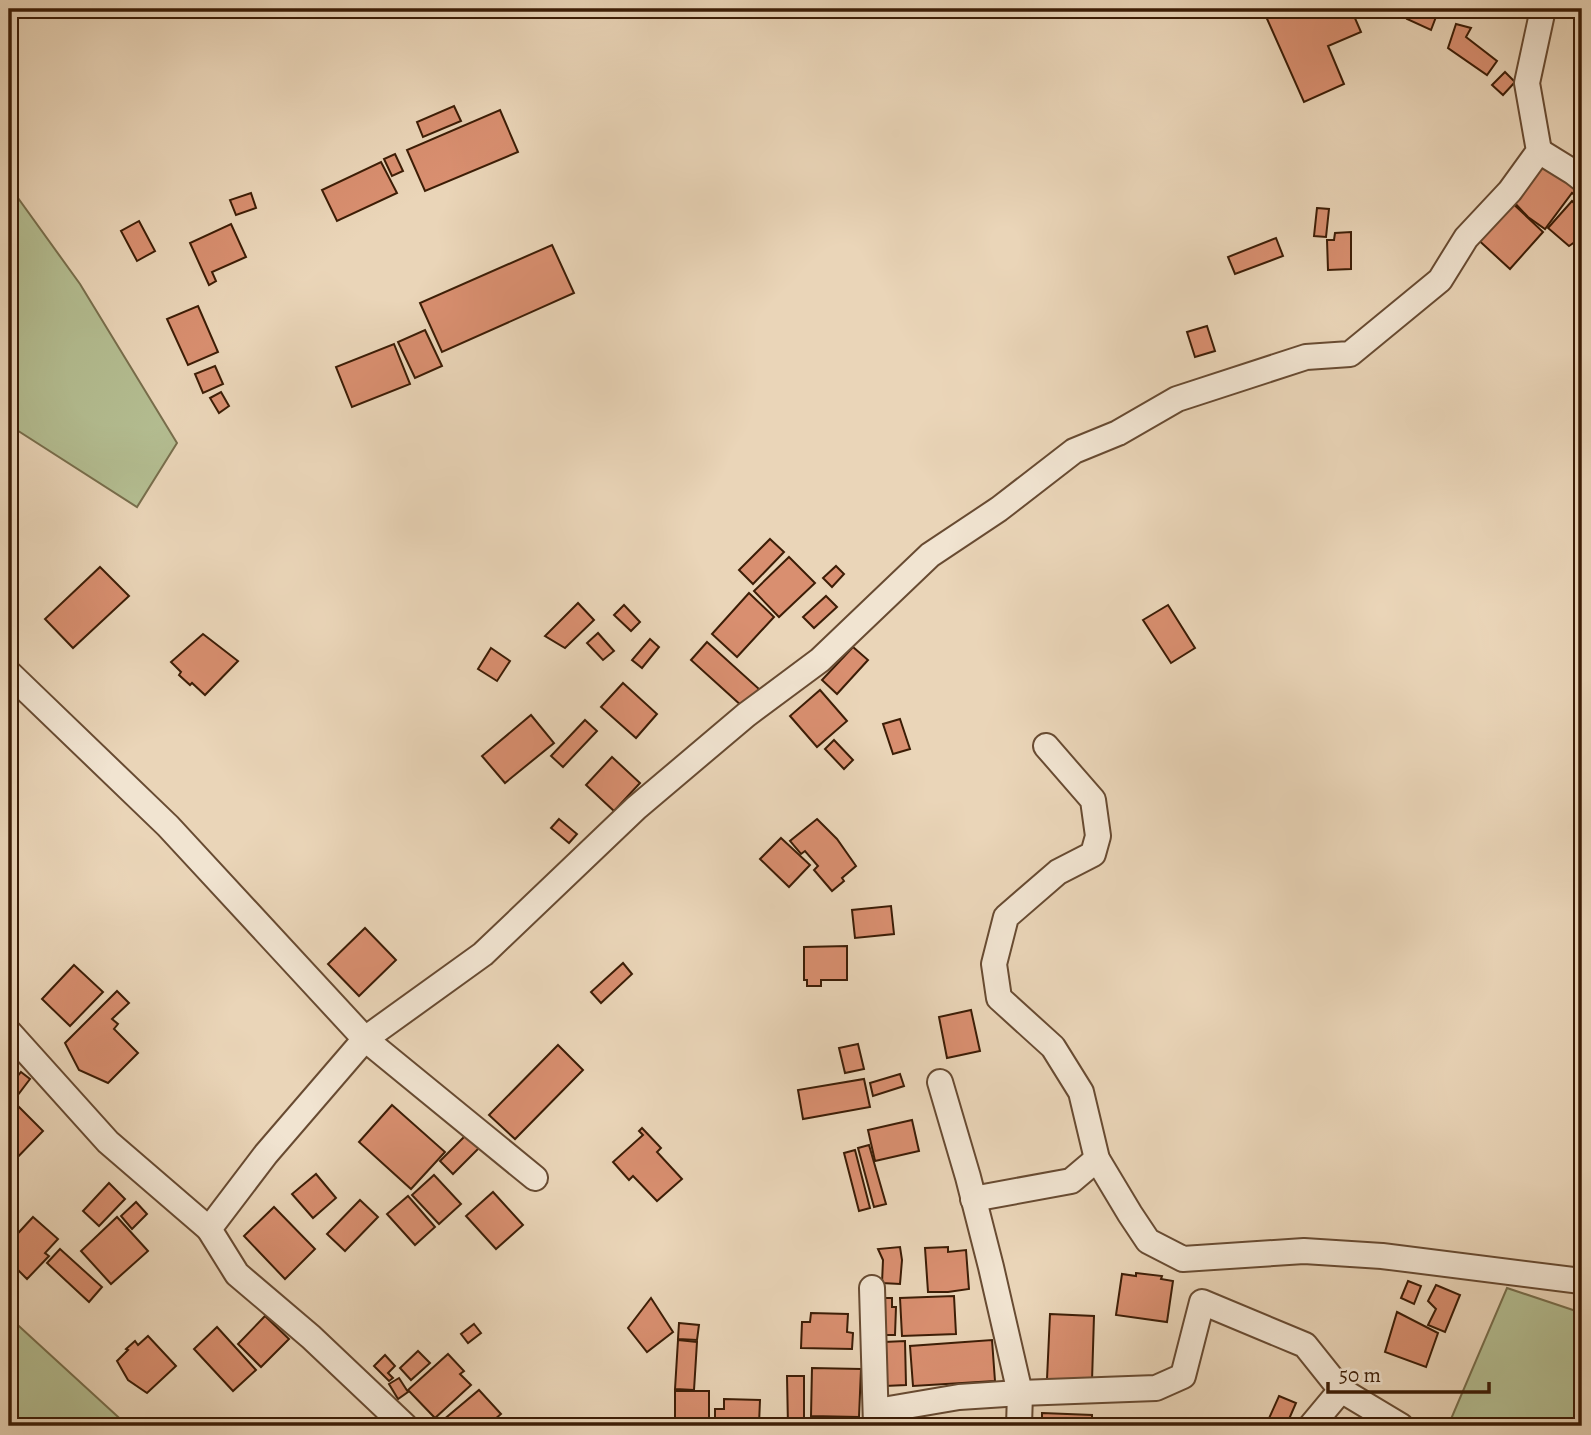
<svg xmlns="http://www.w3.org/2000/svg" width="1591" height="1435" viewBox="0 0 1591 1435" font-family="Alegreya,serif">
  <rect width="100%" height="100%" fill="#ead5b8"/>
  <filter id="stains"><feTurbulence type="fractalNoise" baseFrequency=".00286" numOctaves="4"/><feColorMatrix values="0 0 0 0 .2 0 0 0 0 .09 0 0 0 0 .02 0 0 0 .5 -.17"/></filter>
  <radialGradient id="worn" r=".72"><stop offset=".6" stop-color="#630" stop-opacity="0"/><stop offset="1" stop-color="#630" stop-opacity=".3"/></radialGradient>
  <g fill="#b4be92" stroke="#786e4c" stroke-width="2">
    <path d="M9 194 18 198 80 284 177 443 137 507 9 425Z"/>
    <path d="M1507 1288 1582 1313V1426H1448Z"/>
    <path d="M9 1317 128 1426H9Z"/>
  </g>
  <g fill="#d98f70" stroke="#3c1d06" stroke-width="2">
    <path d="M1272 9H1351L1361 32 1328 46 1344 84 1304 102 1264 12Z"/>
    <path d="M1410 9H1439L1431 30 1407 19Z"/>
    <path d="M1456 24 1471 28 1466 37 1497 61 1487 75 1448 48Z"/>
    <path d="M1505 72 1515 82 1503 95 1492 85Z"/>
    <path d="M454 106 461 121 423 137 417 122Z"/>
    <path d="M500 110 518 152 425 191 407 150Z"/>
    <path d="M395 154 403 171 392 176 384 159Z"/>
    <path d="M381 162 397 193 337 221 322 190Z"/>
    <path d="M1539 162 1582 184 1581 200 1572 193 1545 229 1528 217 1510 198Z"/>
    <path d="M251 193 256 208 236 215 230 200Z"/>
    <path d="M1508 199 1543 232 1510 269 1474 236Z"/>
    <path d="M1572 201 1582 211V237L1569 246 1548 228Z"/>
    <path d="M1317 208 1329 209 1326 237 1314 236Z"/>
    <path d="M139 221 155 251 137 261 121 231Z"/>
    <path d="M231 224 246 257 212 272 216 281 209 285 190 243Z"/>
    <path d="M1351 232V269L1328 270 1327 240H1334L1335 233Z"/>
    <path d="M1276 238 1283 256 1235 274 1228 257Z"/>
    <path d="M552 245 574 293 442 352 420 303Z"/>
    <path d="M198 306 218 352 188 365 167 319Z"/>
    <path d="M1207 326 1215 351 1195 357 1187 332Z"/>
    <path d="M425 330 442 366 415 378 398 342Z"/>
    <path d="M394 344 410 384 352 407 336 367Z"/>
    <path d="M215 366 223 384 203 393 195 374Z"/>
    <path d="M221 392 229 406 219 413 210 398Z"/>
    <path d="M770 539 784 552 753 584 739 570Z"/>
    <path d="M789 557 815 583 779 617 754 591Z"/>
    <path d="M836 566 844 574 832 587 823 578Z"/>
    <path d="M100 567 129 596 73 648 45 619Z"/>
    <path d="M749 593 774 617 737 657 712 634Z"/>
    <path d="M826 596 837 607 814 628 803 617Z"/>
    <path d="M578 603 594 620 565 648 545 636Z"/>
    <path d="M624 605 640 622 631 631 614 615Z"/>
    <path d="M1168 605 1195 648 1171 663 1143 620Z"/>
    <path d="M598 633 614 651 603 660 587 643Z"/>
    <path d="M203 634 238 661 205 695 192 683 190 685 179 675 181 672 171 662Z"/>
    <path d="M650 639 659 647 642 668 632 660Z"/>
    <path d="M707 642 759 689 743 707 691 660Z"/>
    <path d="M853 647 868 660 837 694 822 680Z"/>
    <path d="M491 648 510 661 497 681 478 669Z"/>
    <path d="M623 683 657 714 636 738 601 707Z"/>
    <path d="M820 690 847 721 817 747 790 716Z"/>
    <path d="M531 715 554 743 505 783 482 756Z"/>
    <path d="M900 719 910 749 893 754 883 724Z"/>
    <path d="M585 720 597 731 563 767 551 756Z"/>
    <path d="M834 740 853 760 844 769 825 749Z"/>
    <path d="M612 757 640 783 614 811 586 785Z"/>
    <path d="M559 819 577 834 569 843 551 828Z"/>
    <path d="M817 819 837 839 856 866 842 878 844 881 832 891 814 870 818 866 805 851 801 854 790 841Z"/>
    <path d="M781 838 810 865 789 887 760 859Z"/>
    <path d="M891 906 894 934 855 938 852 910Z"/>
    <path d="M365 928 396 960 359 996 328 964Z"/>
    <path d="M847 946V980H821V986H807V980H804V947Z"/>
    <path d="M623 963 632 974 601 1003 591 992Z"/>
    <path d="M74 965 103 992 70 1026 42 999Z"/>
    <path d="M117 991 129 1003 112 1019 118 1024 114 1029 138 1053 108 1083 79 1070 65 1043Z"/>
    <path d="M971 1010 980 1051 947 1058 939 1017Z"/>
    <path d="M858 1044 864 1069 845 1073 839 1048Z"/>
    <path d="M558 1045 583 1070 515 1139 489 1115Z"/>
    <path d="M21 1072 30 1079 17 1096 9 1090V1087Z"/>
    <path d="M900 1074 904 1086 873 1096 870 1083Z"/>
    <path d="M864 1079 870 1107 803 1119 798 1090Z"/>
    <path d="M17 1105 43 1131 9 1166V1113Z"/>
    <path d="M392 1105 445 1152 411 1189 359 1142Z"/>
    <path d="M912 1120 919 1151 875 1161 868 1130Z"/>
    <path d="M642 1128 661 1148 657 1152 682 1179 657 1201 633 1176 629 1180 613 1162 643 1135 639 1131Z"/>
    <path d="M467 1134 480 1147 453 1174 440 1161Z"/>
    <path d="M869 1145 886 1204 874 1207 858 1148Z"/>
    <path d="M855 1150 870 1208 859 1211 844 1153Z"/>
    <path d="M316 1174 336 1198 313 1218 292 1194Z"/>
    <path d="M434 1175 461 1204 439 1224 412 1195Z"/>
    <path d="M109 1183 125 1199 99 1226 83 1211Z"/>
    <path d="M493 1192 523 1225 496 1249 466 1216Z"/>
    <path d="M408 1196 435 1227 415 1245 387 1214Z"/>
    <path d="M360 1200 378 1217 345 1251 327 1234Z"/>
    <path d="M136 1202 147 1214 132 1229 121 1216Z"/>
    <path d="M274 1207 315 1249 285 1279 244 1236Z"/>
    <path d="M33 1217 58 1239 45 1253 49 1256 27 1279 9 1261V1243Z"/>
    <path d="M117 1217 148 1251 111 1284 81 1251Z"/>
    <path d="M900 1247 902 1260 900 1284 882 1283 883 1260 878 1249Z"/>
    <path d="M948 1247V1252L966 1250 969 1289 948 1292H928L925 1248Z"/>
    <path d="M60 1249 102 1287 89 1302 47 1263Z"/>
    <path d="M1136 1273 1162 1276 1161 1279 1173 1281 1167 1322 1116 1315 1122 1274 1136 1276Z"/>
    <path d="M1408 1281 1421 1286 1414 1304 1401 1298Z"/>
    <path d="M1436 1285 1460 1295 1445 1332 1428 1325 1436 1309 1428 1301Z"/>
    <path d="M954 1296 956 1334 902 1336 900 1298Z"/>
    <path d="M651 1298 673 1332 647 1352 628 1328Z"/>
    <path d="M884 1298H892V1307H896L895 1335H882Z"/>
    <path d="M1397 1312 1438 1333 1426 1367 1385 1352Z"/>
    <path d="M811 1313 848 1314 847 1332 853 1333 852 1349 801 1348 802 1322H810Z"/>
    <path d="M1050 1314 1094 1316 1092 1381 1047 1379Z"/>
    <path d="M265 1316 289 1339 261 1367 238 1344Z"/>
    <path d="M679 1323 699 1325 697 1340 678 1339Z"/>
    <path d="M474 1324 481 1333 468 1343 461 1334Z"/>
    <path d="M217 1327 256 1370 233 1391 194 1349Z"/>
    <path d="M148 1336 176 1366 147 1393 128 1380 117 1361 128 1350 126 1349 135 1341 138 1345Z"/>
    <path d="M678 1340 697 1342 694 1390 675 1389Z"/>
    <path d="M992 1340 995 1381 913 1386 910 1346Z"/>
    <path d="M905 1341 906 1385 885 1386 884 1342Z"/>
    <path d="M418 1351 430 1363 411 1380 400 1368Z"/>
    <path d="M448 1354 464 1371 460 1374 471 1385 435 1418 408 1390Z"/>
    <path d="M385 1355 395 1366 388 1373 393 1378 389 1381 374 1366Z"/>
    <path d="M812 1368 861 1369 859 1417 811 1416Z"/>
    <path d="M787 1376H804V1426H788Z"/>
    <path d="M399 1378 408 1392 398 1399 389 1384Z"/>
    <path d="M479 1390 501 1414 487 1426H436Z"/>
    <rect x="675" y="1391" width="34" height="35"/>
    <path d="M1279 1396 1296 1403 1286 1426H1268L1266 1425Z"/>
    <path d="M724 1399 760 1400 759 1424 723 1423 724 1421H715V1409H724Z"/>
    <path d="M1042 1413 1092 1415V1426H1042Z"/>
  </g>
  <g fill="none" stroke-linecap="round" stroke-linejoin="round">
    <g stroke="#684b32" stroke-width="28">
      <g id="minor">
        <path d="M1539 151 1573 172 1582 179"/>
        <path d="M9 673 168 826 365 1039 535 1178"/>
        <path d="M1046 746 1093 800 1098 836 1093 854 1058 872 1006 917 994 964 999 998 1053 1047 1081 1092 1097 1159 1130 1214 1148 1241 1183 1259 1304 1251 1382 1256 1581 1281"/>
        <path d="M9 1032 108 1142 209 1229"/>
        <path d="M940 1082 968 1177 991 1267 1020 1393 1019 1426"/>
        <path d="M973 1199 1071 1181 1097 1159"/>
        <path d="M872 1288 876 1426"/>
        <path d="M877 1411 959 1397 1020 1393 1156 1388 1183 1376 1202 1302 1305 1345 1341 1390 1401 1426"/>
        <path d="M405 1426 311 1337 237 1274 209 1229 266 1154 365 1039 483 954 636 808 746 715 820 660 930 555 999 509 1074 451 1118 433 1177 399 1306 357 1350 354 1440 280 1466 238 1510 191 1539 151 1527 83 1543 9"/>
        <path d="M1311 1426 1341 1390"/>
      </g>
    </g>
    <use href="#minor" stroke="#f1e4d1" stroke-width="24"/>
  </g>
  <rect width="1591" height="1435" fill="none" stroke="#ead5b8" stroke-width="35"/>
  <rect x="10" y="10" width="1570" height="1414" fill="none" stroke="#3c1d06" stroke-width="3.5"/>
  <rect x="18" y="18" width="1556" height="1400" fill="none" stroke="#3c1d06" stroke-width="2"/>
  <path d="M1328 1382v10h161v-10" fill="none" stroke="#3c1d06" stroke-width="3.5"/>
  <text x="1339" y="1382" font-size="21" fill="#3c1d06" stroke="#f1e4d1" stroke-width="5" paint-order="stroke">50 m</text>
  <rect width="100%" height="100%" filter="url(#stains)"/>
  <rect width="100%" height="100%" fill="url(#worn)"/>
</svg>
